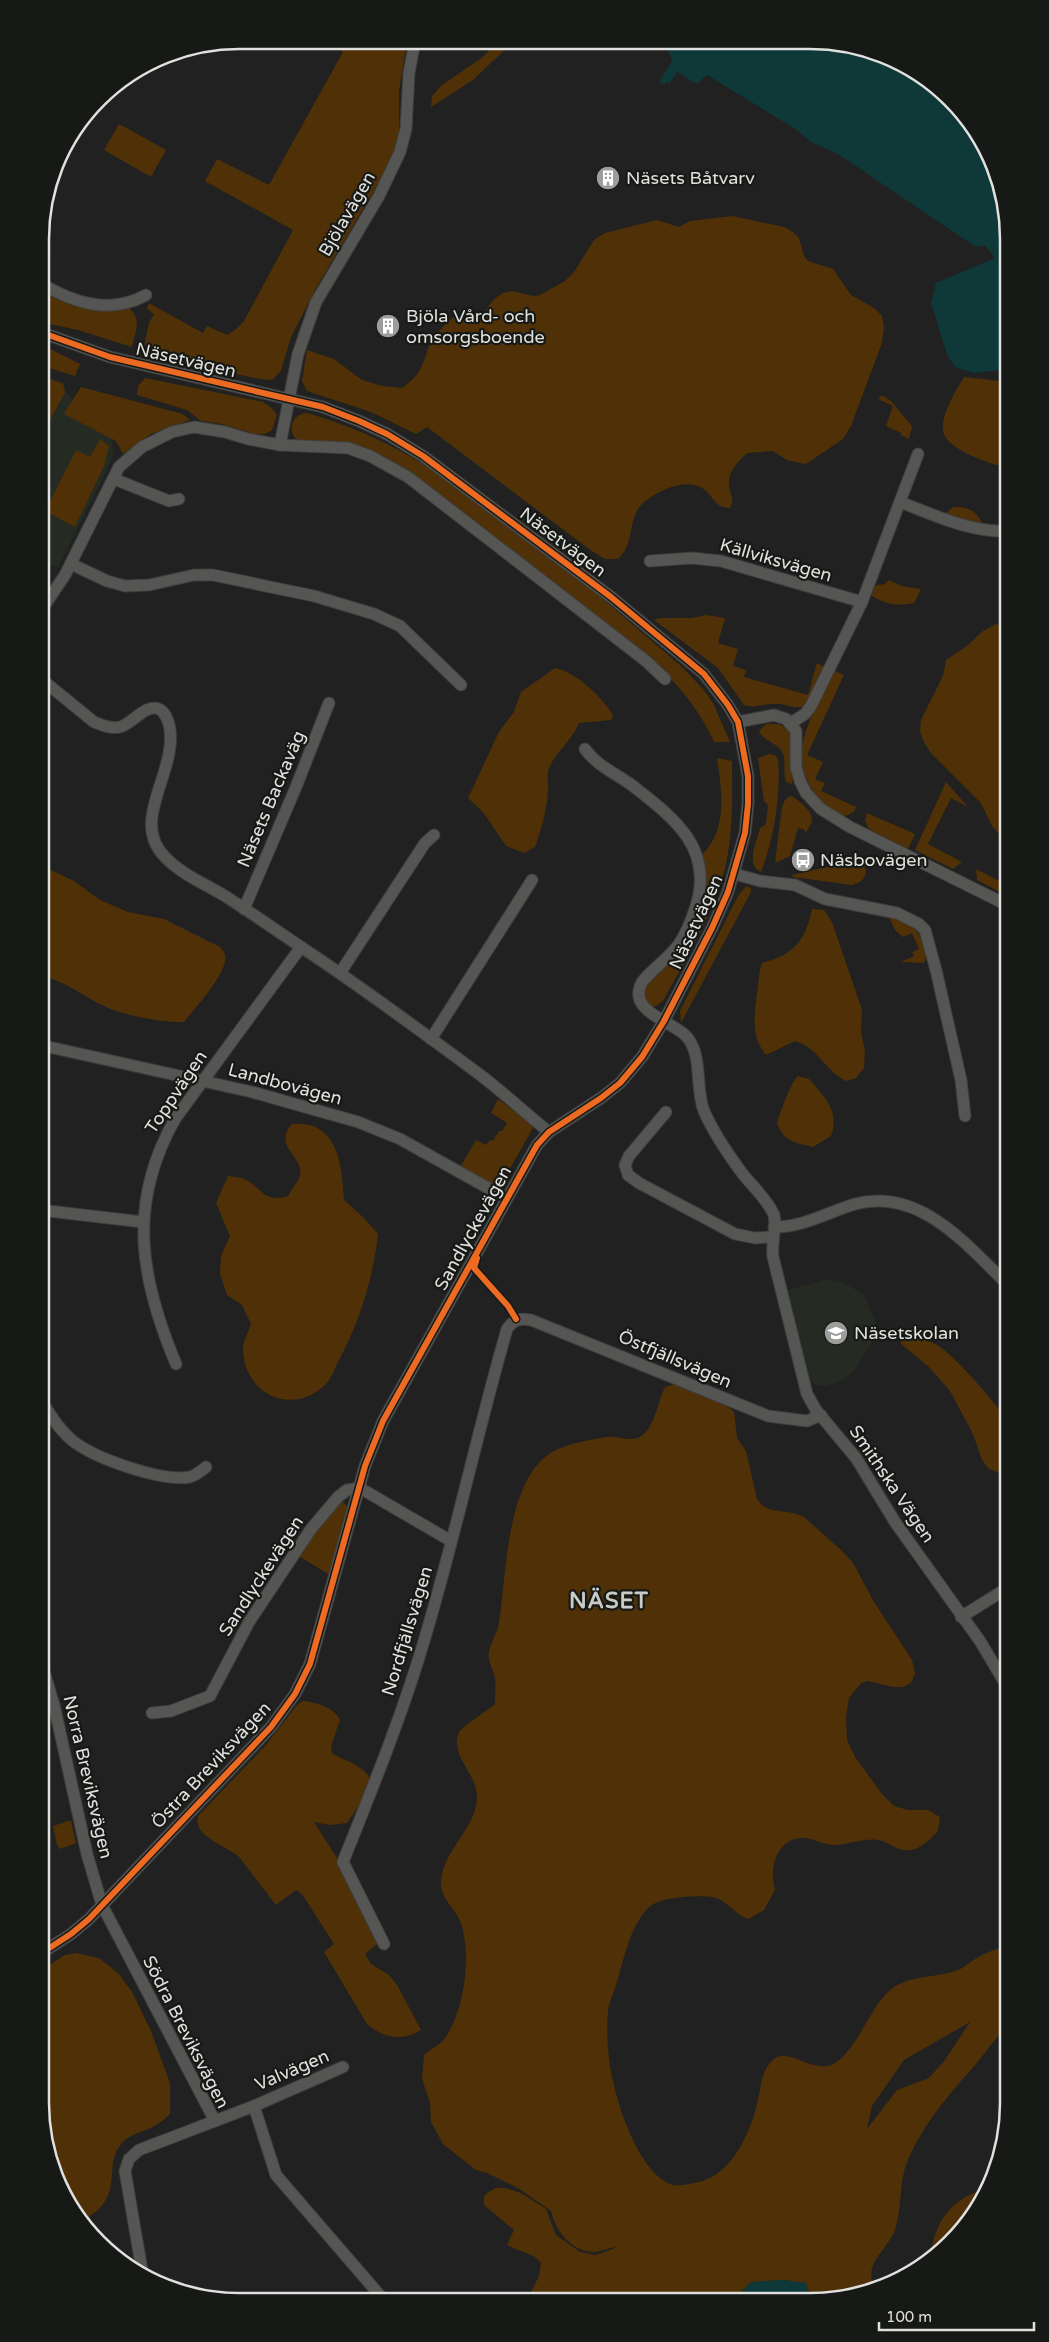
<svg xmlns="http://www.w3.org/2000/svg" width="1049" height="2342" viewBox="0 0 1049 2342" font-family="'Varela Round',sans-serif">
  <rect width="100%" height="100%" fill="#202120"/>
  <g fill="#252a22">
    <path d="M40 373 64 383 66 393 71 397 107 419 111 427 113 453 109 466 58 568 40 559V455L48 439 43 437 40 438Z"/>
    <path d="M829 1279 843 1282 864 1295 876 1323 872 1342 854 1371 841 1381 826 1386 816 1385 810 1380 788 1290Z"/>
  </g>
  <g fill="#503107" fill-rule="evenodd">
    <path d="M341 41H407L399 91V138L391 162 316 288 291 337 281 371 272 380 260 379 151 356 144 346 149 323 154 314 147 309 149 303 203 333 207 326 227 335 235 330 244 321 293 230 205 181 217 159 269 185 343 52 338 46Z"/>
    <path d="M497 42H513L473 80 431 107 432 96 442 85 483 57Z"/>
    <path d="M119 124 166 150 151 177 104 150Z"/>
    <path d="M732 216 784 227 793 232 799 238 804 256 808 261 833 269 851 295 874 308 882 316 884 327 882 343 851 426 843 439 806 464 787 460 773 451 747 453C739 461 727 472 729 485 730 495 735 498 730 508 718 508 716 502 709 494 693 475 664 488 648 499 625 514 637 542 618 559H605L589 549 427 427 416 434 371 412 307 391 302 381 307 350 334 359 362 380 382 386 402 388C420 375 421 369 428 349 432 338 446 322 456 315L466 319 478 320 494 299 503 293 512 291 533 296 540 295 565 281 574 272 594 240 605 233 657 220 679 227 690 221Z"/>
    <path d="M40 288 130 309C142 320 135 333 132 347L78 330 40 322Z"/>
    <path d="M40 344 80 364 75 376 40 365Z"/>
    <path d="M40 375 63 384 65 392 43 433 40 432V416L47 405 40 401Z"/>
    <path d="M964 377 1009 382V468C993 465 946 450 943 431 941 414 956 391 964 377Z"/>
    <path d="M145 378 263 402 273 409 277 415 272 430 265 434H255L222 424 201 421 187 410 137 395 138 386Z"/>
    <path d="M81 387 183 414 190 420 151 434 123 454 116 441 64 414Z"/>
    <path d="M882 395 891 401 912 426 909 439 901 435V433L886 426 893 406 878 399Z"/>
    <path d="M307 413C352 426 392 444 431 469L597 594 682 667 703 689 713 703 730 742H714C698 707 677 683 649 658L469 517 404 470 378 455 299 442C286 432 291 414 307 413Z"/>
    <path d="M100 439 109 446 104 466 75 527 45 511 76 450 90 457Z"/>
    <path d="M953 507C968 506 977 511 983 525L981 527 945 514Z"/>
    <path d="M889 580 902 586 921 589 914 603C897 606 887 605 872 596L873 586 885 584Z"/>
    <path d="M706 615 725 618 718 643 738 649 733 666 746 670 744 677 808 695 817 663 825 667 806 706C796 709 791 706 781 704 768 702 757 709 744 705L718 668 654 620 660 618H692Z"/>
    <path d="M996 624 1009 626V845L992 826 981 803 930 752 924 742 920 731 921 720 943 676 946 660 968 645 983 631Z"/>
    <path d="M555 668C573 670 605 699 613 716L611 720 579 723C572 741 556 751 549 768 546 774 549 783 548 791 547 809 541 830 535 847L524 853 506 846 483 812 468 798 499 732 514 712 521 692Z"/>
    <path d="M835 671 844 675 807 755 823 762 815 779 825 783 821 791 856 807 854 812 845 816C833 812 818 801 812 790 786 746 816 711 835 671Z"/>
    <path d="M766 724H779L789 730C790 735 794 781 792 784L786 782C783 773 786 762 783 753 778 743 764 742 759 731Z"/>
    <path d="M769 754 775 755 778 759C781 795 774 839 761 872 745 865 757 841 760 828L766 824 768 805 764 801 758 758Z"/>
    <path d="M717 758 732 761C732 791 733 823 728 853 720 905 688 955 663 1001L656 1006H650L643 998 646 985 657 973 704 894 705 869 702 855C728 829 722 791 717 758Z"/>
    <path d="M946 782 968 807 951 798 928 844 962 862 953 869 915 850Z"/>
    <path d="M790 796C796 797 813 812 812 819 812 824 807 830 805 834V830L798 828 790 856 775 863 782 807 785 800Z"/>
    <path d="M867 813 915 834 908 849 869 829 865 821Z"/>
    <path d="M848 862 861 864 865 867C868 878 861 882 852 885L793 877 792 875Z"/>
    <path d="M40 865 74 881 100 900 128 912 164 919 220 947C223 951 227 955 225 961 222 979 195 1008 184 1022 165 1023 121 1015 104 1006 84 997 63 979 40 976Z"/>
    <path d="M976 869 1009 886V897L977 880Z"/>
    <path d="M746 886 751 888V892L681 1023 680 1011 738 896Z"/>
    <path d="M812 909 824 910 832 922 862 1010 861 1032 865 1051 864 1068 856 1078 846 1081C823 1069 819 1048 795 1041L766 1055C749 1034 755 1011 758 986 759 978 759 971 762 963 794 954 805 942 812 909Z"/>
    <path d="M889 917C911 920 918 928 924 948 926 954 927 958 924 963L901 962 914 956 912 952 919 949 912 933 903 937 895 930Z"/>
    <path d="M798 1076 809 1079C825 1097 840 1112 831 1136L813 1147C795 1143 783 1141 777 1123 781 1111 790 1084 798 1076Z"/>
    <path d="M498 1099 530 1123 533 1128 500 1186H494L461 1166 476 1140 486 1145 490 1140 493 1141 499 1131H502L507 1123 491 1113Z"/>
    <path d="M292 1124C338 1120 342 1164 344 1200L364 1218 378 1234C373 1280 359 1323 337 1364 334 1370 331 1379 326 1384 293 1417 244 1395 243 1349 243 1341 249 1331 251 1324L242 1305 227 1295 220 1274 221 1256 230 1236 216 1203 228 1176C234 1177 243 1177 248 1181 265 1192 265 1203 288 1196 291 1190 298 1182 300 1175 304 1156 272 1147 292 1124Z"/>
    <path d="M907 1335C918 1337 927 1340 937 1345 956 1356 996 1404 1009 1423L1007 1471 997 1472 989 1469 982 1460 973 1434 950 1391 929 1367 900 1343Z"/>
    <path d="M676 1384 727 1406 734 1412 737 1438 746 1451 757 1499 763 1506 772 1510 793 1513 804 1517 841 1550 853 1563 874 1602 912 1660 915 1674 911 1683 903 1687H893L868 1681 861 1683 849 1698 846 1717 847 1740 855 1757 882 1794 894 1806 908 1810H928L940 1817 938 1831C930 1839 921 1849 910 1850 897 1852 889 1841 878 1840 865 1838 850 1844 836 1845 824 1846 811 1836 799 1838 774 1842 770 1871 775 1890L764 1910 748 1919C734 1914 728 1900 712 1897 697 1895 658 1897 648 1908 629 1928 624 1960 616 1985 614 1993 609 2002 608 2010 606 2033 608 2063 614 2085 620 2113 642 2176 673 2185 681 2187 691 2183 699 2182 731 2175 750 2134 757 2104 761 2090 760 2075 770 2063 787 2042 812 2077 835 2063 857 2049 868 2012 887 1993 905 1974 935 1979 958 1970 966 1967 972 1960 980 1956 989 1951 999 1949 1009 1944V2026C995 2037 987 2051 976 2064 950 2093 923 2124 908 2160 898 2183 903 2209 894 2232 886 2251 861 2266 876 2289L862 2295 812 2302 806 2283 783 2280 751 2282 731 2302 527 2300 539 2276 541 2263 535 2257 507 2245 514 2230 484 2205V2197L487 2193 496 2188H505L521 2193 546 2209 556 2235 580 2252 596 2255 618 2247C610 2247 603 2251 595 2252 571 2252 556 2231 551 2211L518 2188 487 2173 476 2170 443 2144 431 2122 430 2103 422 2079 424 2055C431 2049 443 2043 447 2035 465 2007 472 1952 460 1921 456 1909 442 1900 441 1885 440 1855 470 1834 476 1806 483 1775 448 1759 459 1732 461 1728 489 1709 495 1704 495 1696 496 1686 495 1677 493 1670 487 1659 489 1652 491 1642 497 1633 499 1623 507 1574 505 1473 558 1449 572 1443 590 1440 606 1437 623 1435 637 1448 650 1426 657 1414 659 1399 665 1387ZM970 2022 945 2060 929 2078 897 2090 867 2129 872 2106 904 2060Z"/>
    <path d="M339 1502H343L348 1507 330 1575 297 1555Z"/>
    <path d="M303 1701C316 1702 335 1708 340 1720L331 1746 332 1753C344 1761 364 1765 370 1779L360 1804 347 1823 330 1825 314 1822 344 1869 377 1942 375 1946 365 1954 371 1964 389 1975 397 1985 421 2030C402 2042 383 2038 367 2024L324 1952 334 1944 302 1894 296 1890 276 1905 240 1858C228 1846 192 1837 198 1816L266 1745 297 1705Z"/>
    <path d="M68 1821H71L76 1843 60 1849 57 1845 53 1826Z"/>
    <path d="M76 1953 99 1958 118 1973 132 1992 151 2031 170 2083V2114C166 2118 162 2121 158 2124 145 2132 130 2133 121 2144 103 2166 124 2194 90 2216L86 2228 73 2213 47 2155 40 2103V1971L65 1955Z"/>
    <path d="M989 2188 968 2224 930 2260C933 2223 951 2197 989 2188Z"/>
  </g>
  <g fill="#0f3939">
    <path d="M659 43 849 44 898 61 941 90 982 139 1002 187 1009 239V369L973 373 955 367 947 354 931 303 936 283 995 258 985 245 978 247 967 241 838 154 811 142 797 130 707 75 697 84 677 72 670 83 666 82 664 85 659 82 672 61 667 47Z"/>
    <path d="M783 2280 806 2283 812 2302H731L751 2282Z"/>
  </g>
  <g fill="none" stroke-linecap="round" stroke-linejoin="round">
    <g stroke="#3d3e3d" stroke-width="13">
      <g id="minor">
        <path d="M40 283C74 303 110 315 146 295"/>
        <path d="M280 445 348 448 370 456 408 477 646 661 665 679"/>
        <path d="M114 479 169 501 179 499"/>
        <path d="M900 502C934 515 971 533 1009 531"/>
        <path d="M650 561 692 558 721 561 862 602"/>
        <path d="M71 564 107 581 125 586 149 585 194 575H213L314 596 374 614 400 626 461 685"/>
        <path d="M40 612 65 575 119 467 142 447 172 432 194 427 225 432 248 439 280 445 298 354 316 302 379 196 400 152 406 129 409 73 415 41"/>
        <path d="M40 678 94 722C102 725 110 729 120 727 132 724 146 703 159 709 165 712 167 718 169 724 180 770 128 820 165 857 181 874 205 884 225 896 256 916 286 937 316 957 371 994 425 1034 479 1074 503 1092 525 1113 549 1132"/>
        <path d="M738 722 774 715 786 719 796 731V767L800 781 806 793 821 809 850 827 1009 906"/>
        <path d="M791 723 805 714 811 706 862 602 918 454"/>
        <path d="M585 749C597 766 617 774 633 786 674 818 714 848 696 906 692 919 687 932 679 944 668 959 653 968 642 982 626 1012 673 1021 687 1037 703 1056 695 1089 704 1111 713 1132 728 1154 742 1173 753 1187 767 1199 774 1215 777 1228 771 1242 773 1257L807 1394 816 1410 856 1458 895 1522 980 1641 1009 1690"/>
        <path d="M735 874 760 881 795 885 825 899 897 913 919 924 925 930 936 970 961 1080 965 1116"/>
        <path d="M244 909 296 787 329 703"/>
        <path d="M340 973 425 843 434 835"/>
        <path d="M431 1039 532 880"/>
        <path d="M40 1045 252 1092 358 1122 400 1139 506 1198"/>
        <path d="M666 1112 629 1156 625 1165 628 1175 639 1183 735 1234 755 1238 772 1237"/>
        <path d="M40 1210 143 1222"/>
        <path d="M774 1227C804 1227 828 1212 855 1204 920 1187 967 1245 1009 1286"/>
        <path d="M176 1364C140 1278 127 1204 175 1119L301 947"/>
        <path d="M40 1399C50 1414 59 1430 73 1441 96 1459 162 1482 190 1477 197 1475 201 1471 206 1467"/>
        <path d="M360 1488 451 1541"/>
        <path d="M961 1617 1009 1587"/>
        <path d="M40 1658 54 1705 87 1854 102 1905 215 2121"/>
        <path d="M152 1713 171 1711 210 1696 249 1622 311 1529 338 1497 347 1490 360 1488"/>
        <path d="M384 1944 343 1862C372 1789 402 1716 424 1641 455 1538 477 1433 507 1329 514 1319 520 1318 531 1320L768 1416 807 1421 821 1415"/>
        <path d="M40 1954 71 1934 89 1919 271 1727 295 1694 310 1664 365 1466 383 1421 537 1145 549 1132 601 1098 620 1083 642 1057 664 1021 712 928 728 892 745 833 748 804V776L738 722 728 705 704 674 611 597 423 456 387 434 359 421 323 407 110 357 40 332"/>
        <path d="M254 2106 343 2067"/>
        <path d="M143 2276 125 2171 129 2159 139 2150 254 2106 276 2175 383 2299"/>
      </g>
    </g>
    <use href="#minor" stroke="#555654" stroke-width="11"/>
    <g stroke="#171916" stroke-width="9">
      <g id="cycleway">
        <path d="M477 1258 474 1268 508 1306 516 1319"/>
        <path d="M40 1954 71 1934 89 1919 271 1727 295 1694 310 1664 365 1466 383 1421 537 1145 549 1132 601 1098 620 1083 642 1057 664 1021 712 928 728 892 745 833 748 804V776L738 722 728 705 704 674 611 597 423 456 387 434 359 421 323 407 110 357 40 332"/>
      </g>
    </g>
    <use href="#cycleway" stroke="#ed6a23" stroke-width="6"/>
  </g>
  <defs>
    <g id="building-disc" transform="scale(1.25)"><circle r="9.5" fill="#9d9e9c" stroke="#171916"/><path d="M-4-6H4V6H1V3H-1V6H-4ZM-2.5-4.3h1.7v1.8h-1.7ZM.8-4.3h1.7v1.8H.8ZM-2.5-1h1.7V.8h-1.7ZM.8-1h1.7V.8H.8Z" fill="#fff"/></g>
    <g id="bus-disc" transform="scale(1.25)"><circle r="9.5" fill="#9d9e9c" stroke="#171916"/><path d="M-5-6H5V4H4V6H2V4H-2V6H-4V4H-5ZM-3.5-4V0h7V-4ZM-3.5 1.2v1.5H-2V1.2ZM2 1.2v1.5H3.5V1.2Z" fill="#fff"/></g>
    <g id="school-disc" transform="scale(1.25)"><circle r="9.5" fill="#9d9e9c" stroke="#171916"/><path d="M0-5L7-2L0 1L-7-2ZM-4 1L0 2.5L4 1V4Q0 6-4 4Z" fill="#fff"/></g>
  </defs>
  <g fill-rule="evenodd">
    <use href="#building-disc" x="608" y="178"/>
    <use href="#building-disc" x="388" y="326"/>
    <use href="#bus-disc" x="803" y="860"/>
    <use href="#school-disc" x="836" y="1333"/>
  </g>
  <g text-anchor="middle" stroke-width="4.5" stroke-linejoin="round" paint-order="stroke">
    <g font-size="18" fill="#e0e1df" stroke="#171916" text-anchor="start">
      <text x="626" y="184">Näsets Båtvarv</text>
      <text x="406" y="322">Bjöla Vård- och<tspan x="406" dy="21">omsorgsboende</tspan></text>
      <text x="820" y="866">Näsbovägen</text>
      <text x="854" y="1339">Näsetskolan</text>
    </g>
    <g font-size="18" fill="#e0e1df" stroke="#171916">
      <text transform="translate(347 214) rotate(-60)" y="6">Bjölavägen</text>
      <text transform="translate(186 360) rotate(13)" y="6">Näsetvägen</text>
      <text transform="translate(563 542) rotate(37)" y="6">Näsetvägen</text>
      <text transform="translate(776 560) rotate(16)" y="6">Källviksvägen</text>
      <text transform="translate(271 799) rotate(-67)" y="6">Näsets Backaväg</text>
      <text transform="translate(696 922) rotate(-65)" y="6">Näsetvägen</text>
      <text transform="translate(285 1084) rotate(15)" y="6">Landbovägen</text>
      <text transform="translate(176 1092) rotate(-56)" y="6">Toppvägen</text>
      <text transform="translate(473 1228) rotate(-61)" y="6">Sandlyckevägen</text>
      <text transform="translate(675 1359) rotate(23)" y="6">Östfjällsvägen</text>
      <text transform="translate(892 1484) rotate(56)" y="6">Smithska Vägen</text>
      <text transform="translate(261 1576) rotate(-57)" y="6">Sandlyckevägen</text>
      <text transform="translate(407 1631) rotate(-73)" y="6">Nordfjällsvägen</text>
      <text transform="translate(211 1765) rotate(-47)" y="6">Östra Breviksvägen</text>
      <text transform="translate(88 1777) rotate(77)" y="6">Norra Breviksvägen</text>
      <text transform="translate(186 2032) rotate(63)" y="6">Södra Breviksvägen</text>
      <text transform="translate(292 2070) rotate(-23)" y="6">Valvägen</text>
    </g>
    <g font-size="22" font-weight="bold" letter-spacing="1" fill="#c9cbc7" stroke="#171916">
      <text x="609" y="1608">NÄSET</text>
    </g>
  </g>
  <path d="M0 0H1049V2342H0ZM239 49H810A190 190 0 0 1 1000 239V2103A190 190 0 0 1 810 2293H239A190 190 0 0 1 49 2103V239A190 190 0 0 1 239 49Z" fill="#171916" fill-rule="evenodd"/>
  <path fill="none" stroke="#e0e1df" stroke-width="2.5" d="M239 49H810A190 190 0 0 1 1000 239V2103A190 190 0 0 1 810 2293H239A190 190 0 0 1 49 2103V239A190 190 0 0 1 239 49Z"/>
  <path d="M879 2322v8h155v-8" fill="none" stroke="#e0e1df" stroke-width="2.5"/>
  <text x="886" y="2322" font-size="15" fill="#e0e1df" stroke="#171916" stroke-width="4" paint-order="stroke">100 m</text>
</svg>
